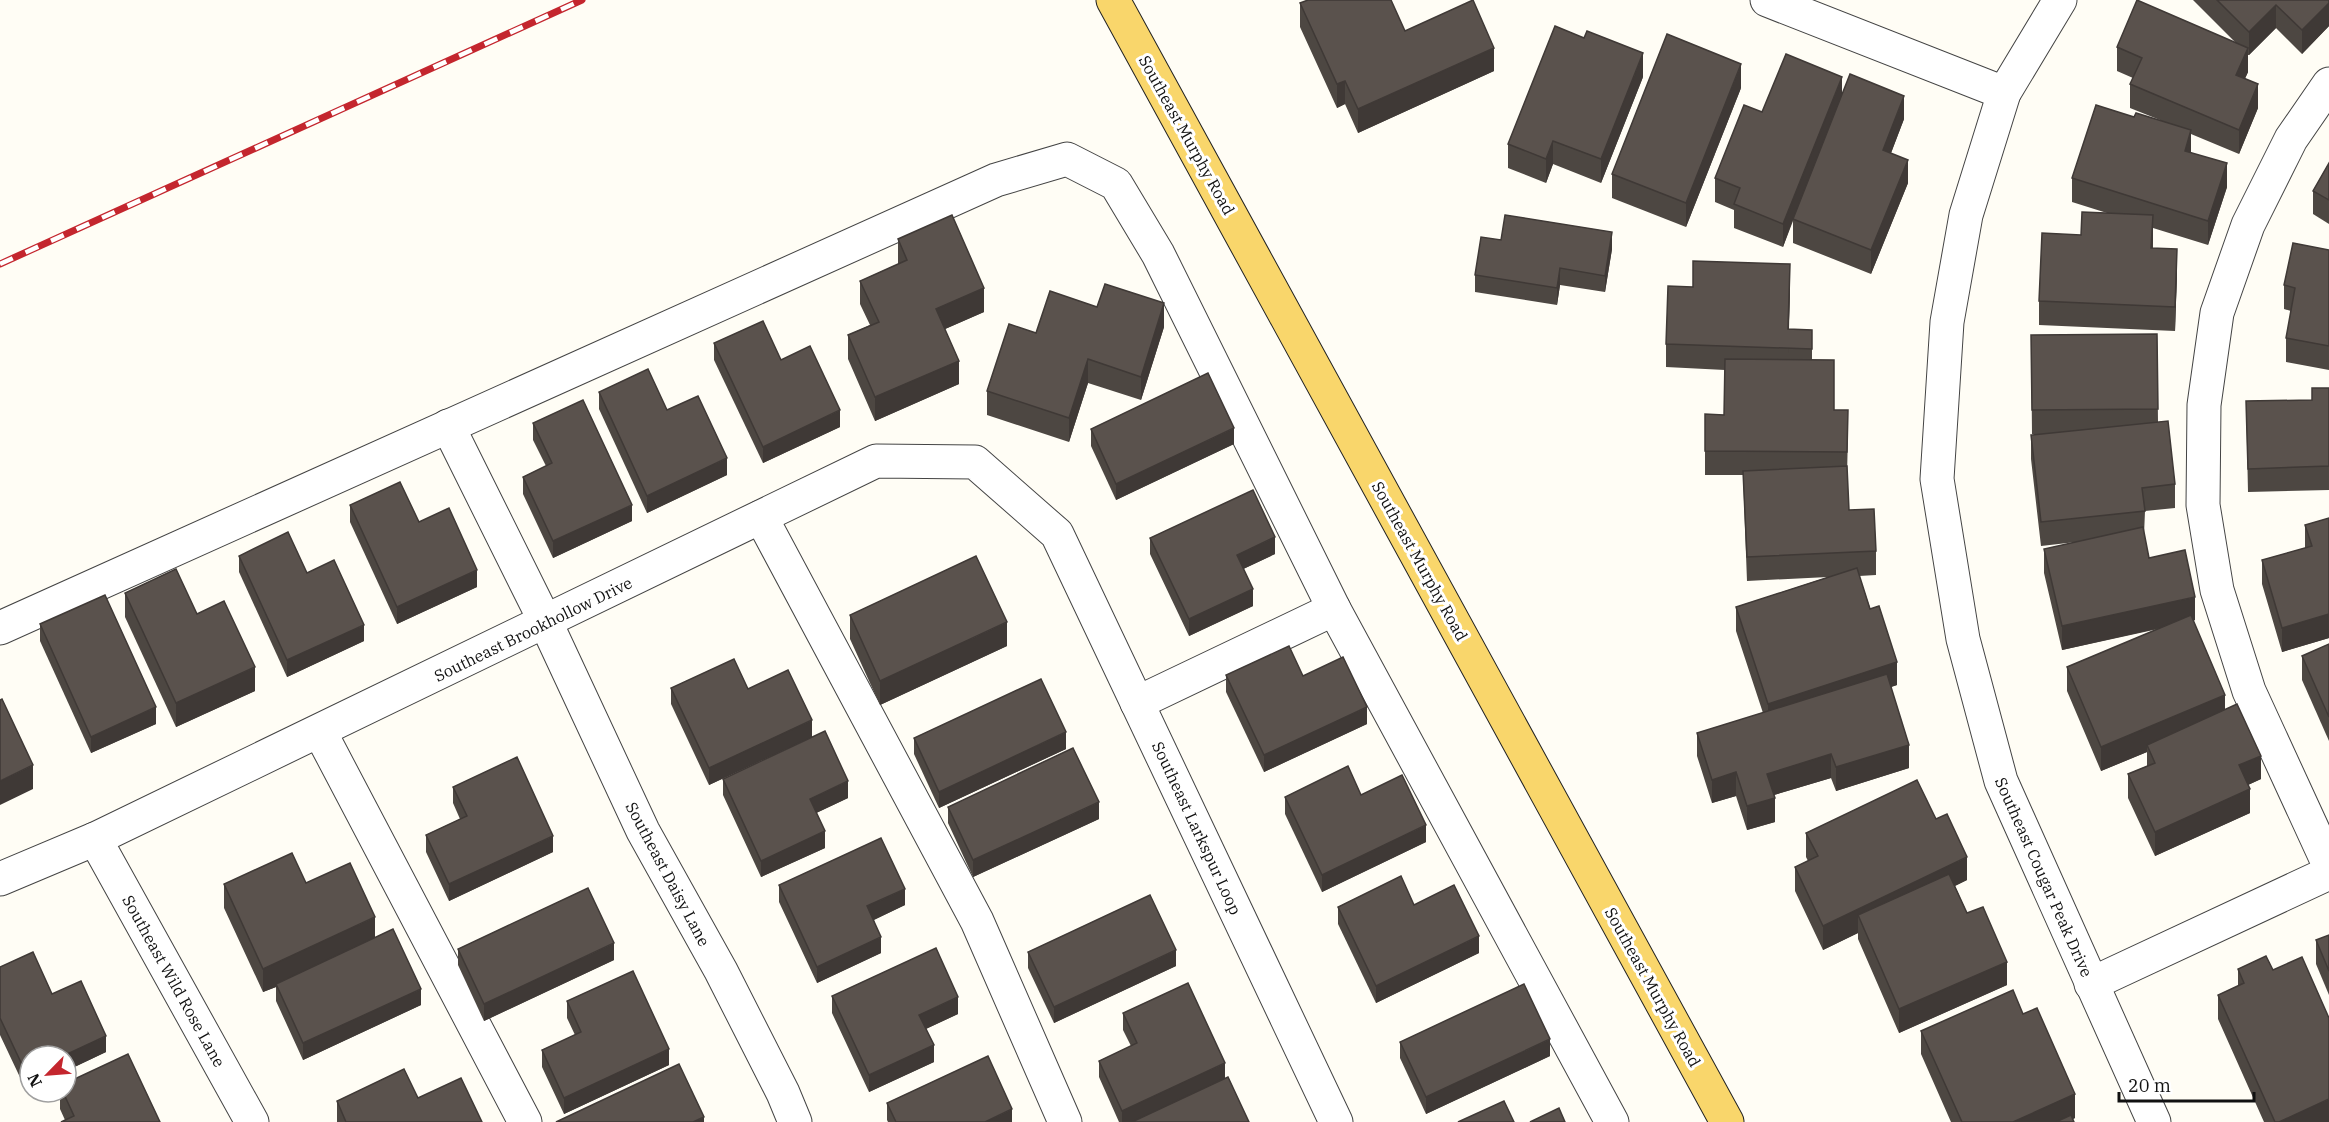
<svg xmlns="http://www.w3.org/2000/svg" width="2329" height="1122" viewBox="0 0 2329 1122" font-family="'IBM Plex Serif',serif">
  <rect width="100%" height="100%" fill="#fffdf5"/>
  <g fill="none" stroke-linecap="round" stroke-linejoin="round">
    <g stroke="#444" stroke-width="35">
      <g id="minor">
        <path d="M1767 0 2004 93"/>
        <path d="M2060 0 2004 93 1966 215 1947 322 1937 479 1963 639 2001 781 2154 1122"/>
        <path d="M2329 84 2291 139 2248 225 2217 313 2204 405 2203 505 2217 590 2249 691 2329 865"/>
        <path d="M448 426 546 623 643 831 721 971 783 1093 795 1122"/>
        <path d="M761 517 977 921 1065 1122"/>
        <path d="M0 628 996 180 1067 159 1116 184 1158 254 1334 609 1612 1122"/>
        <path d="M1137 703 1334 609"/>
        <path d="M320 732 525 1122"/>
        <path d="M95 839 252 1122"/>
        <path d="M0 879 95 839 876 461 975 462 1057 534 1336 1122"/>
        <path d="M2091 984 2329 873"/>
      </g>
    </g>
    <g stroke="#222" stroke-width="35">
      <path id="major" d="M1113 0 1727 1122"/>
    </g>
    <use href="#minor" stroke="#fff" stroke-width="33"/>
    <use href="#major" stroke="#f9d66b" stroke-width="33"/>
    <g stroke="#c4262e" stroke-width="7">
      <path id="rail" d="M0 264 582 0"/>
    </g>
    <use href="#rail" stroke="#fff" stroke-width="4.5" stroke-dasharray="14" stroke-linecap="butt"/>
  </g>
  <g fill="#4d4742">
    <path d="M2193 0H2329V26L2302 54 2276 28 2249 55H2248V72L2245 78 2258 108 2239 154 2191 134V152L2227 187 2208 245 2153 228V248L2177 273 2175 331 2039 325V301L2081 235 2107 213 2072 202V178L2134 117 2160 120 2130 108V84L2133 78 2117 71V47L2236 43Z"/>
    <path d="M1300 3 1405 31 1494 71 1358 133 1345 104 1337 108 1300 27Z"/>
    <path d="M1643 77 1601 183 1553 164 1546 183 1508 168V144Z"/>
    <path d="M1741 88 1686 227 1612 198V174Z"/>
    <path d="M1842 96 1904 119 1891 153 1908 183 1871 274 1793 243V221L1783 247 1734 228V210L1715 202V178L1762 112Z"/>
    <path d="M2329 163V224L2313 214V191Z"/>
    <path d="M898 239 984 312 945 329 959 384 875 421 848 359V335L870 325 860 304V281L898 264Z"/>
    <path d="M1501 240 1612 249 1605 292 1560 285 1557 305 1475 292V275Z"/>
    <path d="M2329 250V370L2286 362V338L2291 311 2284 309V285Z"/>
    <path d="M1693 287 1790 288 1789 329 1812 330V360L1834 410 1848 433 1847 476 1849 510 1876 551V575L1859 576 1897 685 1891 687 1909 768 1836 791 1831 778 1774 795 1775 822 1747 830 1736 796 1712 803 1697 756V733L1763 713 1736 631V607L1828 577 1747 581 1743 475H1705V414L1724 415 1725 370 1666 367V344Z"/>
    <path d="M1097 307 1164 327 1141 400 1088 383 1069 442 987 415V391L1036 333Z"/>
    <path d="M2157 334 2158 422 2175 484V508L2145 511 2144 535 2149 558 2195 620 2193 621 2225 710 2261 779 2248 785 2250 813 2155 856 2128 798V774L2147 766V752L2101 771 2067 691V667L2158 629 2062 650 2044 573V549L2076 542 2041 546 2031 459V435L2046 434H2032L2031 335Z"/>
    <path d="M714 343 781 360 840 427 763 463 714 360Z"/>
    <path d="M2329 388V490L2248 492 2246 401 2312 400Z"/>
    <path d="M599 392 667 410 727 475 647 513 599 409Z"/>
    <path d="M533 423 632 521 553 558 523 494V477L546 466 533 440Z"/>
    <path d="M1091 429 1234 444 1116 500 1091 446Z"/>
    <path d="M350 505 419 522 477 587 397 624 350 522Z"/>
    <path d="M2329 518V638L2282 652 2262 584V560L2305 548V525Z"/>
    <path d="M1150 538 1275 554 1243 569 1253 606 1189 636 1150 554Z"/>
    <path d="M239 556 307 573 364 641 287 677 239 572Z"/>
    <path d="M125 593 197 614 255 691 176 727 125 617Z"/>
    <path d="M850 615 1007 646 880 705 850 639Z"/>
    <path d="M40 624 156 724 91 753 40 641Z"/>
    <path d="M2329 644V741L2302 680V656Z"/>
    <path d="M1226 675 1303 676 1367 724 1264 772 1226 692Z"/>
    <path d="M671 688 748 689 812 737 709 785 671 704Z"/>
    <path d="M914 738 1066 749 939 808 914 754Z"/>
    <path d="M723 779 848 798 816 813 825 848 761 877 723 795Z"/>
    <path d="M453 787 553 852 449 901 426 852V835L460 819 453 803Z"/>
    <path d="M1361 795 1426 842 1322 892 1285 814V797Z"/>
    <path d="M948 807 1099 819 973 877 948 823Z"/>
    <path d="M1936 819 1967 880 1955 886 1967 913 2007 985 1899 1033 1858 939V933L1823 950 1795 891V867L1808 861 1806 857V833Z"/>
    <path d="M306 883 375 938 421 1005 303 1060 276 1001V987L263 992 224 908V884Z"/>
    <path d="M779 885 905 905 874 920 881 953 817 983 779 902Z"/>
    <path d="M1414 905 1479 953 1376 1003 1338 924V907Z"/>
    <path d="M2329 935V995L2316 964V940Z"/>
    <path d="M458 949 614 960 484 1021 458 965Z"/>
    <path d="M1028 952 1176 966 1054 1023 1028 968Z"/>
    <path d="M0 967 52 994 106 1052 66 1071V1056L26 1090 0 1035Z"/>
    <path d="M2238 969 2329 1122H2264L2218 1019V995L2238 986Z"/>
    <path d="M832 996 958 1014 926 1029 934 1062 869 1092 832 1013Z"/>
    <path d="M567 1001 669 1065 564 1114 542 1067V1050L575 1035 567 1018Z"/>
    <path d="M1123 1013 1225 1079 1249 1122H1119L1099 1077V1061L1131 1046 1123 1030Z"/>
    <path d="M2023 1014 2075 1118 2073 1119 2074 1122H1951L1921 1054V1031Z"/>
    <path d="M1400 1042 1550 1056 1426 1114 1400 1058Z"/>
    <path d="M60 1092H66L160 1122 65 1120 60 1109Z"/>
    <path d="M418 1098 482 1122H337V1101Z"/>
    <path d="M887 1103 1012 1122H888L887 1120Z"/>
  </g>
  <g fill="#3f3936">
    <path d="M2329 3V26L2302 54V30Z"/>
    <path d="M2276 5V28L2249 55V32Z"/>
    <path d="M1494 48V71L1358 133V109Z"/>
    <path d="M2248 48V72L2236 99V75Z"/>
    <path d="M1643 53V77L1601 183V159Z"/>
    <path d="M1741 64V88L1686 227V203Z"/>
    <path d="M1842 77V101L1793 219 1783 247V224Z"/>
    <path d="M1345 81V104L1337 108V84Z"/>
    <path d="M2258 84V108L2239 154V130Z"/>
    <path d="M1904 96V119L1883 174V150Z"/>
    <path d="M2191 130V154L2185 151Z"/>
    <path d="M1553 141V164L1546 183V159Z"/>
    <path d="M1908 160V183L1871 274V250Z"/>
    <path d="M2227 163V187L2208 245V221Z"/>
    <path d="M2153 215V239L2151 272V248Z"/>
    <path d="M1612 232V249L1605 292V276Z"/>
    <path d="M2177 249V273L2175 331V307Z"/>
    <path d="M1790 264V288L1788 353V329Z"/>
    <path d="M1560 268V285L1557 305V288Z"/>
    <path d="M984 288V312L936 333V309Z"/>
    <path d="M1164 303V327L1141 400V377Z"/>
    <path d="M1088 359V383L1069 442V418Z"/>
    <path d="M959 361V384L875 421V397Z"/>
    <path d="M840 410V427L763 463V447Z"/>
    <path d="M1234 428V444L1116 500V484Z"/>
    <path d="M727 458V475L647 513V496Z"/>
    <path d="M632 505V521L553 558V541Z"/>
    <path d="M1275 537V554L1237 572V555Z"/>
    <path d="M477 570V587L397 624V607Z"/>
    <path d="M1253 589V606L1189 636V619Z"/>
    <path d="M2195 597V620L2062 650V626Z"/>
    <path d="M2329 614V638L2282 652V628Z"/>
    <path d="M1007 622V646L880 705V681Z"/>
    <path d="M364 625V641L287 677V660Z"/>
    <path d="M1897 662V685L1768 728V704Z"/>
    <path d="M255 667V691L176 727V703Z"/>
    <path d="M2225 695V719L2147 745V752L2101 771V747Z"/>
    <path d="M156 707V724L91 753V737Z"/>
    <path d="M1367 707V724L1264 772V755Z"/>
    <path d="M812 720V737L709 785V768Z"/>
    <path d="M1066 732V749L939 808V792Z"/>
    <path d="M1909 745V768L1836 791V767Z"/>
    <path d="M1831 754V778L1767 797V774Z"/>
    <path d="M2261 756V779L2239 789V765Z"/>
    <path d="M33 765V789L0 805V781Z"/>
    <path d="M1736 772V796L1712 803V780Z"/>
    <path d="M848 781V798L810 816V799Z"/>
    <path d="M2250 789V813L2155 856V832Z"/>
    <path d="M1775 798V822L1747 830V806Z"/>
    <path d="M1099 802V819L973 877V860Z"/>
    <path d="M1426 825V842L1322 892V875Z"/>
    <path d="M825 831V848L761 877V861Z"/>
    <path d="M553 836V852L449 901V884Z"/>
    <path d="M1967 857V880L1864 930 1858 915V933L1823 950V926Z"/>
    <path d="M905 889V905L867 923V906Z"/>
    <path d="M375 917V940L276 984V987L263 992V969Z"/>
    <path d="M1479 936V953L1376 1003V986Z"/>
    <path d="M881 937V953L817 983V967Z"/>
    <path d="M614 943V960L484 1021V1004Z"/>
    <path d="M1176 950V966L1054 1023V1007Z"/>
    <path d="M2007 962V985L1899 1033V1009Z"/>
    <path d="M421 989V1005L303 1060V1043Z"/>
    <path d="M958 997V1014L919 1032V1015Z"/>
    <path d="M106 1036V1052L66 1071V1056H63Z"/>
    <path d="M1550 1039V1056L1426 1114V1097Z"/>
    <path d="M934 1045V1062L869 1092V1075Z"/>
    <path d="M669 1049V1065L564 1114V1098Z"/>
    <path d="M1225 1063V1079L1133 1122H1122V1111Z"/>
    <path d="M30 1071V1088L26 1090V1073Z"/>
    <path d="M2075 1094V1118L2066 1122H2013Z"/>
    <path d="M2329 1099V1122H2279Z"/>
    <path d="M1012 1109V1122H985Z"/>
    <path d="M704 1117V1122H693Z"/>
  </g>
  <g fill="#5a524d" stroke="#3f3936" stroke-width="1.5">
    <path d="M1308 0H1391L1405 31 1473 0 1494 48 1358 109 1345 81 1337 84 1300 3Z"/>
    <path d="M2137 0 2248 48 2236 75 2258 84 2239 130 2130 84 2142 58 2117 47Z"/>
    <path d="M2217 0H2329V3L2302 30 2276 5 2249 32Z"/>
    <path d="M1555 26 1584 38 1587 31 1643 53 1601 159 1553 141 1546 159 1508 144Z"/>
    <path d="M1667 34 1741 64 1686 203 1612 174Z"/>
    <path d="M1786 54 1842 77 1783 224 1734 204 1740 188 1715 178 1744 105 1762 112Z"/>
    <path d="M1850 74 1904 96 1883 150 1908 160 1871 250 1793 219Z"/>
    <path d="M2096 105 2134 117 2136 113 2191 130 2185 151 2227 163 2208 221 2072 178Z"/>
    <path d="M2329 163V200L2313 191Z"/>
    <path d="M2082 212 2153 215 2151 248 2177 249 2175 307 2039 301 2042 233 2081 235Z"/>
    <path d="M952 215 984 288 936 309 959 361 875 397 848 335 879 322 860 281 907 260 898 239Z"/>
    <path d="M1505 215 1612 232 1605 276 1560 268 1557 288 1475 275 1481 237 1501 240Z"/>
    <path d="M2293 243 2329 250V346L2286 338 2295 288 2284 285Z"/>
    <path d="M1693 261 1790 264 1788 329 1812 330V349L1666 344 1668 286 1693 287Z"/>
    <path d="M1105 284 1164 303 1141 377 1088 359 1069 418 987 391 1009 324 1036 333 1050 291 1097 307Z"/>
    <path d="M763 321 781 360 810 346 840 410 763 447 714 343Z"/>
    <path d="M2157 334 2158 409 2032 410 2031 335Z"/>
    <path d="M1725 359 1834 360V410H1848L1847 452 1705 451V414L1724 415Z"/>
    <path d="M648 369 667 410 698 396 727 458 647 496 599 392Z"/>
    <path d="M1208 373 1234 428 1116 484 1091 429Z"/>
    <path d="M2312 388H2329V466L2248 469 2246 401 2312 400Z"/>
    <path d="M583 400 632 505 553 541 523 477 552 463 533 423Z"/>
    <path d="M2168 421 2175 484 2142 488 2145 511 2041 522 2031 435Z"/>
    <path d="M1847 466 1849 510 1874 509 1876 551 1747 557 1743 471Z"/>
    <path d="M400 482 419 522 449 508 477 570 397 607 350 505Z"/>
    <path d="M1253 490 1275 537 1237 555 1253 589 1189 619 1150 538Z"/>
    <path d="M2329 518V614L2282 628 2262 560 2312 546 2305 525Z"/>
    <path d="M2143 527 2149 558 2185 550 2195 597 2062 626 2044 549Z"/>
    <path d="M288 532 307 573 334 560 364 625 287 660 239 556Z"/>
    <path d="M976 556 1007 622 880 681 850 615Z"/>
    <path d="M1857 568 1870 609 1879 606 1897 662 1768 704 1736 607Z"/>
    <path d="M176 569 197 614 224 601 255 667 176 703 125 593Z"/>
    <path d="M105 595 156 707 91 737 40 624Z"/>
    <path d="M2191 615 2225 695 2101 747 2067 667Z"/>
    <path d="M2329 644V717L2302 656Z"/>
    <path d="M1289 646 1303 676 1343 657 1367 707 1264 755 1226 675Z"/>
    <path d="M734 659 748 689 788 670 812 720 709 768 671 688Z"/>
    <path d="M1887 674 1909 745 1836 767 1831 754 1767 774 1775 798 1747 806 1736 772 1712 780 1697 733Z"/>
    <path d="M1041 679 1066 732 939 792 914 738Z"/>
    <path d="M2 699 33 765 0 781V700Z"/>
    <path d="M2237 704 2261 756 2239 765 2250 789 2155 832 2128 774 2155 763 2147 745Z"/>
    <path d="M825 731 848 781 810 799 825 831 761 861 723 779Z"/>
    <path d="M1073 748 1099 802 973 860 948 807Z"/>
    <path d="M517 757 553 836 449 884 426 835 467 816 453 787Z"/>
    <path d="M1348 766 1361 795 1402 775 1426 825 1322 875 1285 797Z"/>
    <path d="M1917 780 1936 819 1947 814 1967 857 1823 926 1795 867 1818 856 1806 833Z"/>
    <path d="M881 838 905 889 867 906 881 937 817 967 779 885Z"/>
    <path d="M292 853 306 883 350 863 375 917 263 969 224 884Z"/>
    <path d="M1949 874 1967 913 1983 907 2007 962 1899 1009 1858 915Z"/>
    <path d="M1401 876 1414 905 1454 885 1479 936 1376 986 1338 907Z"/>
    <path d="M588 888 614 943 484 1004 458 949Z"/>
    <path d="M1150 895 1176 950 1054 1007 1028 952Z"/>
    <path d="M393 929 421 989 303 1043 276 984Z"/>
    <path d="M2329 935V971L2316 940Z"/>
    <path d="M936 948 958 997 919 1015 934 1045 869 1075 832 996Z"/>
    <path d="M33 952 52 994 81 981 106 1036 63 1056H30V1071L26 1073 0 1018V967Z"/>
    <path d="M2266 956 2273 970 2302 957 2329 1018V1099L2279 1122H2275L2218 995 2244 983 2238 969Z"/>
    <path d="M633 971 669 1049 564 1098 542 1050 581 1032 567 1001Z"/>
    <path d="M1188 983 1225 1063 1122 1111 1099 1061 1137 1043 1123 1013Z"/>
    <path d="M1524 984 1550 1039 1426 1097 1400 1042Z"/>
    <path d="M2013 990 2023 1014 2037 1008 2075 1094 2013 1122H1962L1921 1031Z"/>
    <path d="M128 1054 160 1122H61L74 1116 63 1092H66V1083Z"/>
    <path d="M988 1056 1012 1109 985 1122H896L887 1103Z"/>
    <path d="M679 1064 704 1117 693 1122H556Z"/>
    <path d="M404 1069 418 1098 461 1078 482 1122H346L337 1101Z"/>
    <path d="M1228 1077 1249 1122H1132Z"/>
    <path d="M1504 1101 1514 1122H1458Z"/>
    <path d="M1559 1108 1565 1122H1530Z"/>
    <path d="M2071 1115 2074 1122H2056Z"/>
  </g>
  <g text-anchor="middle" stroke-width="6" stroke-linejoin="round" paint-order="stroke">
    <g font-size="16" fill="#111" stroke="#fff">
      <text transform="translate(1187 135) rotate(61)" y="6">Southeast Murphy Road</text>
      <text transform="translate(1420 561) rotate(61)" y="6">Southeast Murphy Road</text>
      <text transform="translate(533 629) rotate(-26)" y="6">Southeast Brookhollow Drive</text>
      <text transform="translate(1197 828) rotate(65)" y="6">Southeast Larkspur Loop</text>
      <text transform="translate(668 874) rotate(62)" y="6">Southeast Daisy Lane</text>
      <text transform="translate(2044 877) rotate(66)" y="6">Southeast Cougar Peak Drive</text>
      <text transform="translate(174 981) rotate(61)" y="6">Southeast Wild Rose Lane</text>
      <text transform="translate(1653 987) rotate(61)" y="6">Southeast Murphy Road</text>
    </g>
  </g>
  <g transform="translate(48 1074) rotate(245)"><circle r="28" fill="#ffffff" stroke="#a0a0a0" stroke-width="1.5"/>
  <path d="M0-4.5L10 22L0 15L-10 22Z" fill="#c4262e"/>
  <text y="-9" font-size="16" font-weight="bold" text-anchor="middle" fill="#111111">N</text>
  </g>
  <path d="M2119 1092v9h135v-9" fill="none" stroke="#111111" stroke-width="3"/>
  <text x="2128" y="1092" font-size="18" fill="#111111" stroke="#ffffff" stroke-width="4.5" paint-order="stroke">20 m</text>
</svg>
